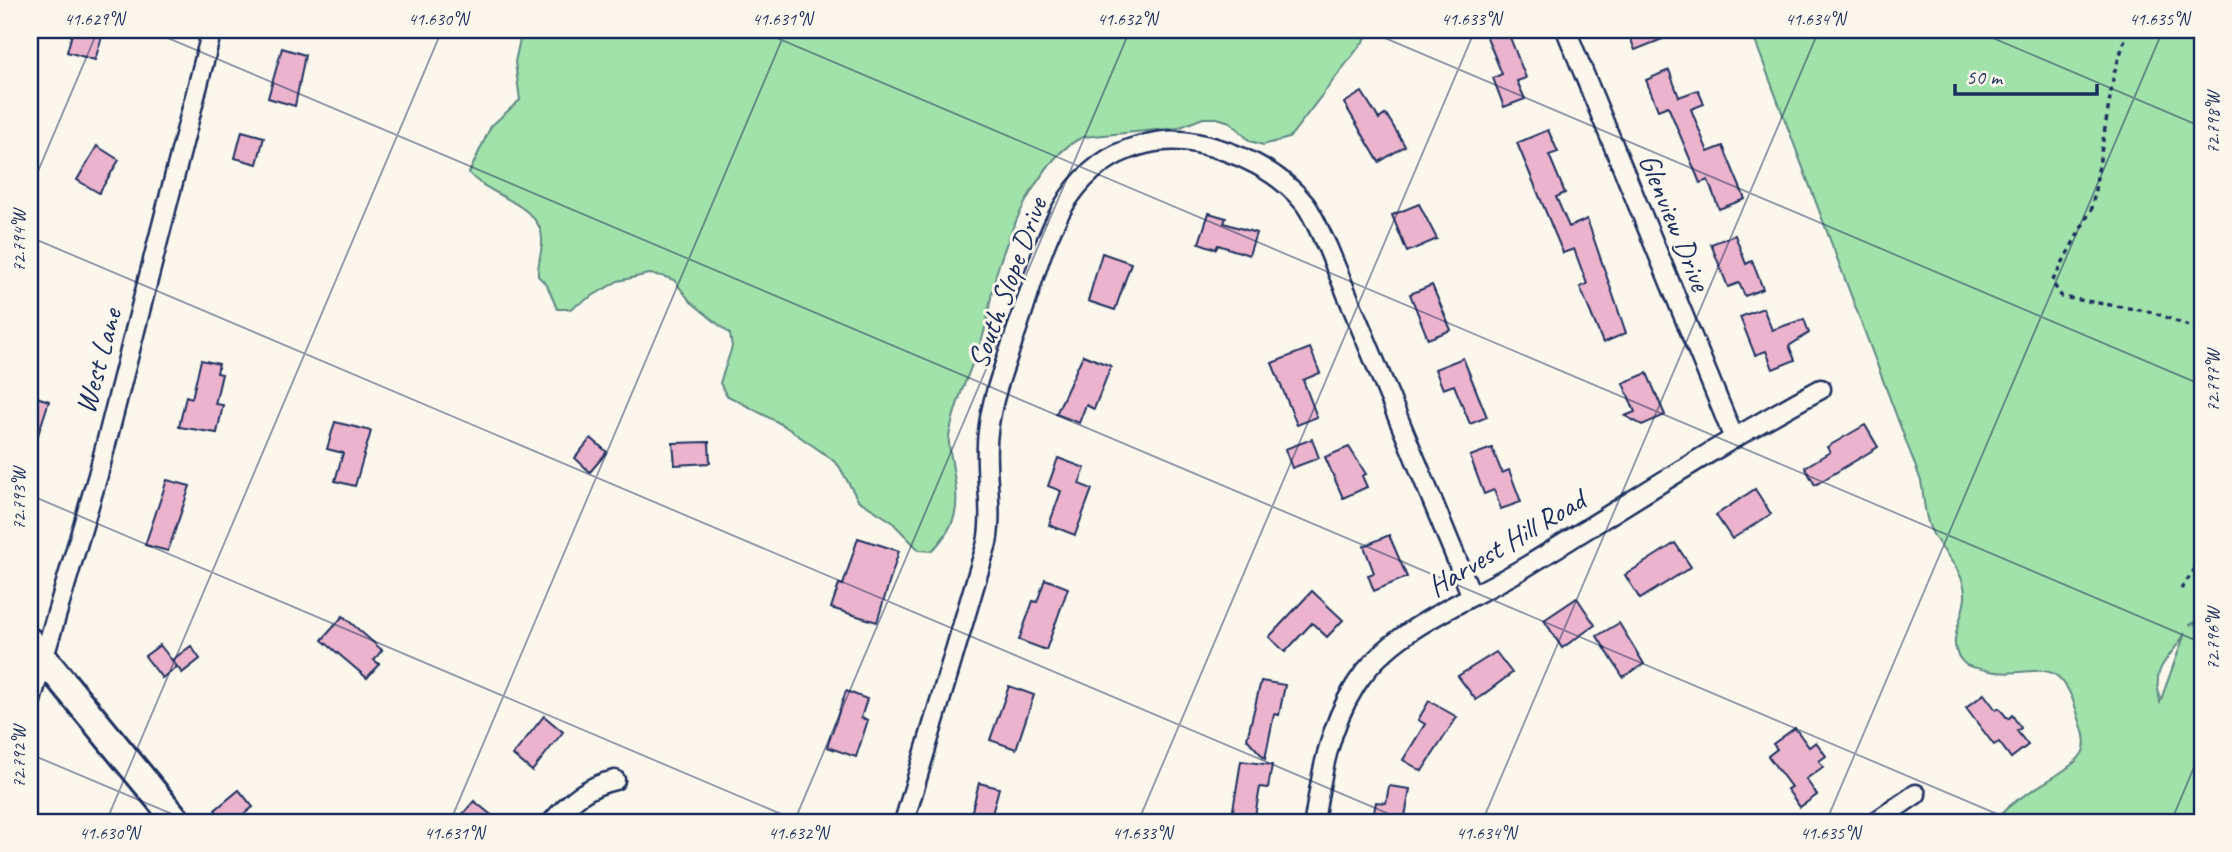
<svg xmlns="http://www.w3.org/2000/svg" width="2232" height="852" viewBox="0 0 2232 852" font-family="Caveat,sans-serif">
  <rect width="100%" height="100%" fill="#fbf7ec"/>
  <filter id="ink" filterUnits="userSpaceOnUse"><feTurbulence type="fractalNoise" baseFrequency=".0143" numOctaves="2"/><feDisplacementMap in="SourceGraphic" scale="14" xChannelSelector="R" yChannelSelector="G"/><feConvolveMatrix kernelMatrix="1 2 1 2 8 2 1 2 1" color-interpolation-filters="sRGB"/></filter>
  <g filter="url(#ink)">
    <g fill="#a1e1aa" stroke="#5e8884" stroke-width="2" fill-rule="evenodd">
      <path d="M522 30H1372L1289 138 1263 145 1250 141 1230 122 1217 118H1203L1178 128 1083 137C1042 155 1011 227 998 268 990 290 990 314 983 336 971 370 955 401 949 437 948 445 951 455 952 463 959 503 961 521 932 551L919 550 891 521 858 500 839 466 829 457 783 425 726 395 720 383 732 347 730 334 690 301 674 280 662 276 649 274 618 281 570 309H557L547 285 538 276C537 263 543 251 542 238 541 205 485 194 469 173L491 126 520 100 515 62Z"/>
      <path d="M1751 30H2202V618L2189 625 2202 623V822H1996C2007 796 2078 772 2084 749 2087 737 2080 723 2077 712 2057 646 2032 682 1985 670 1979 668 1970 668 1965 664 1941 643 1967 617 1965 593 1963 567 1939 551 1930 528 1924 514 1924 496 1921 481ZM2184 635V636L2160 702C2152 664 2166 664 2184 635Z"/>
    </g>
    <g fill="#ebb4cc" stroke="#1b2f5e" stroke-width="2">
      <path d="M73 30H104L95 60 67 52Z"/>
      <path d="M1484 30H1507L1526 78 1517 81 1525 99 1504 107 1493 78 1502 74Z"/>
      <path d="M1627 30H1685L1635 50Z"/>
      <path d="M282 48 305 55 295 106 268 98Z"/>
      <path d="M1669 70 1679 97 1698 90 1704 104 1691 109 1708 152 1723 146 1745 199 1719 209 1708 180 1700 183 1668 106 1658 110 1646 80Z"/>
      <path d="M1362 92 1379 119 1386 114 1405 146 1379 162 1344 103Z"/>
      <path d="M1548 130 1558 152 1549 155 1565 193 1556 197 1569 227 1587 219 1626 333 1603 343 1580 287 1587 284 1574 249 1563 253 1517 143Z"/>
      <path d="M242 131 264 137 257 164 235 158Z"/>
      <path d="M97 146 119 160 99 193 77 180Z"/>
      <path d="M1419 204 1437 239 1407 252 1392 215Z"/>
      <path d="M1209 213 1226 218 1224 223 1256 233 1249 255 1218 245 1216 249 1199 243Z"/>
      <path d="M1735 235 1746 264 1752 261 1763 289 1745 296 1739 283 1728 287 1711 244Z"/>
      <path d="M1102 253 1131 263 1115 310 1088 301Z"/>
      <path d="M1432 285 1451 330 1428 339 1410 294Z"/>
      <path d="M1763 308 1772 330 1804 319 1809 333 1789 346 1795 360 1773 369 1766 351 1755 355 1740 317Z"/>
      <path d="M1310 348 1320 373 1303 380 1317 417 1297 425 1272 363Z"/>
      <path d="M1083 355 1111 366 1094 409 1086 405 1079 423 1056 414Z"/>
      <path d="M1463 358 1487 417 1470 424 1454 385 1443 389 1435 369Z"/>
      <path d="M201 360 219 364 217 373 222 374 215 404 223 405 217 433 179 427 186 396 192 398Z"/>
      <path d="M1647 373 1665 415 1642 425 1625 416 1635 412 1623 383Z"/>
      <path d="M30 395 49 401 33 450H30Z"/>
      <path d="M335 422 371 431 355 486 335 481 343 453 327 449Z"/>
      <path d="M1865 425 1878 447 1815 485 1805 467 1830 452 1827 447Z"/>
      <path d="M591 438 607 452 590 472 575 458Z"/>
      <path d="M1312 439 1319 458 1292 468 1285 449Z"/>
      <path d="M709 442 710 463 675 465 673 443Z"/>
      <path d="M1349 447 1366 474 1362 476 1367 487 1343 498 1325 457Z"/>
      <path d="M1492 448 1502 473 1509 470 1521 502 1501 509 1494 490 1484 494 1470 456Z"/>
      <path d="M1058 458 1085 468 1079 484 1092 489 1075 535 1049 525 1061 491 1048 486Z"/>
      <path d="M167 480 190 486 168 551 145 545Z"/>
      <path d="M1755 489 1771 514 1732 539 1716 515Z"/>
      <path d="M1389 535 1407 577 1374 591 1368 575 1374 573 1364 546Z"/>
      <path d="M858 538 899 551 877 622 831 608 839 584 843 585Z"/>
      <path d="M1675 543 1691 567 1640 599 1625 575Z"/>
      <path d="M1045 579 1068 588 1046 650 1019 640 1033 601 1037 602Z"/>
      <path d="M1312 591 1343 620 1327 637 1312 623 1285 652 1269 637Z"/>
      <path d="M1577 598 1595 625 1562 648 1544 620Z"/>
      <path d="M343 616 382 650 374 660 379 664 367 678 322 640Z"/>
      <path d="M1619 623 1644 664 1623 677 1597 636Z"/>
      <path d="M160 645 177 667 162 678 145 656Z"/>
      <path d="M191 646 200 659 182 673 172 660Z"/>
      <path d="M1496 652 1512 673 1476 700 1458 676Z"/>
      <path d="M1261 681 1285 685 1279 715 1274 714 1265 759 1247 739Z"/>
      <path d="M1009 686 1034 695 1016 749 990 740Z"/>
      <path d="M846 691 867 699 861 718 868 720 856 757 827 747Z"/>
      <path d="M1984 694 1996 710 1999 708 2008 719 2012 715 2021 728 2017 731 2028 745 2011 758 1999 742 1994 745 1966 708Z"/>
      <path d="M1429 701 1457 717 1422 771 1403 760 1425 724 1418 720Z"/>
      <path d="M544 716 563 732 532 771 513 755Z"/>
      <path d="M1795 728 1809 747 1816 742 1826 756 1819 761 1823 767 1806 779 1817 795 1800 807 1787 789 1791 787 1768 756 1777 749 1773 744Z"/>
      <path d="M1241 761 1272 765 1268 788 1260 787 1254 822H1231Z"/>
      <path d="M979 783 999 788 991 818 988 817 987 822H969Z"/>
      <path d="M1389 786 1410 789 1404 822H1372L1376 802 1386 803Z"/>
      <path d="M239 790 253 807 234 822H225L215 810Z"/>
      <path d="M474 801 500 822H456Z"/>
    </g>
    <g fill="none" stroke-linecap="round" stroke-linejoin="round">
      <g stroke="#1b2f5e" stroke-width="23">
        <g id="street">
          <path d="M1566 30 1733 436"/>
          <path d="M30 704 98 475 212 30"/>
          <path d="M552 822C570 801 587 786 615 780"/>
          <path d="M904 822 987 543C994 505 983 470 988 432 992 394 1008 357 1020 320 1042 255 1057 176 1129 149 1152 141 1172 138 1196 143 1236 151 1279 171 1305 204 1314 216 1320 233 1327 246L1471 594"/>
          <path d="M1314 822C1321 776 1329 727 1355 686 1392 626 1469 602 1527 566 1625 506 1720 443 1821 389"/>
          <path d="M1875 822 1916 794"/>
        </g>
      </g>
      <g stroke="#1b2f5e" stroke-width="32">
        <path id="secondary" d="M30 642 178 822"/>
      </g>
      <g stroke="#1b2f5e" stroke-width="3.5" stroke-dasharray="5 5" stroke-linecap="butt">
        <path d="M2128 30 2114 73 2092 208 2052 282 2062 297 2152 312 2202 331"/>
        <path d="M2181 589 2202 559"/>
      </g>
      <use href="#street" stroke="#fbf7ec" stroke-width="18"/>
      <use href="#secondary" stroke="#fbf7ec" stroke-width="26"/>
    </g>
  </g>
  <path fill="none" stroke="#1b2f5e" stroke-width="2" stroke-opacity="0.45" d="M149 30 2016 822M758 30 2202 643M1366 30 2202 385M1974 30 2202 127M30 190 98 30M30 237 1408 822M30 495 800 822M30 754 191 822M106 822 442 30M450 822 786 30M794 822 1130 30M1138 822 1475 30M1482 822 1819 30M1826 822 2163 30M2171 822 2202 748"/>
  <g text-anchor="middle" stroke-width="6" stroke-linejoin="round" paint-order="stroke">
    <g font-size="30" fill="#1b2f5e" stroke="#fbf7ec">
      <text transform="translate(1675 222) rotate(68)" y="10">Glenview Drive</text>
      <text transform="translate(1007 283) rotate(-70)" y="10">South Slope Drive</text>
      <text transform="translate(98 361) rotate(-75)" y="10">West Lane</text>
      <text transform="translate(1506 543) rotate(-31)" y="10">Harvest Hill Road</text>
    </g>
  </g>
  <rect width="2232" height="852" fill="none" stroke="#fbf7ec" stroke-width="77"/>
  <path d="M1955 84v10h142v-10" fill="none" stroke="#1b2f5e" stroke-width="3.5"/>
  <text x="1966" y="84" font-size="21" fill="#1b2f5e" stroke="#fbf7ec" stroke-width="5" paint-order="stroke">50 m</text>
  <rect x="38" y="38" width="2156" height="776" fill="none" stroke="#1b2f5e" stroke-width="2.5"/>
  <g font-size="18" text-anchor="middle" fill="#1b2f5e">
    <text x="94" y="25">41.629°N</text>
    <text x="438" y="25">41.630°N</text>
    <text x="782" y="25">41.631°N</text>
    <text x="1127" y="25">41.632°N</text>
    <text x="1471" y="25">41.633°N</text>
    <text x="1815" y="25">41.634°N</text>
    <text x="2159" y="25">41.635°N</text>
    <text transform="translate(2213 123) rotate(-90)" y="6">72.798°W</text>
    <text transform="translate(19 241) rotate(-90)" y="6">72.794°W</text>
    <text transform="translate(2213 381) rotate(-90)" y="6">72.797°W</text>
    <text transform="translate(19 499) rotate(-90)" y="6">72.793°W</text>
    <text transform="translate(2213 639) rotate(-90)" y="6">72.796°W</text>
    <text transform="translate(19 757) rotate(-90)" y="6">72.792°W</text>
    <text x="109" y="839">41.630°N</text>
    <text x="454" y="839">41.631°N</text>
    <text x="798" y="839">41.632°N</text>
    <text x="1142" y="839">41.633°N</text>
    <text x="1486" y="839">41.634°N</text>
    <text x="1830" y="839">41.635°N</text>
  </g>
</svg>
